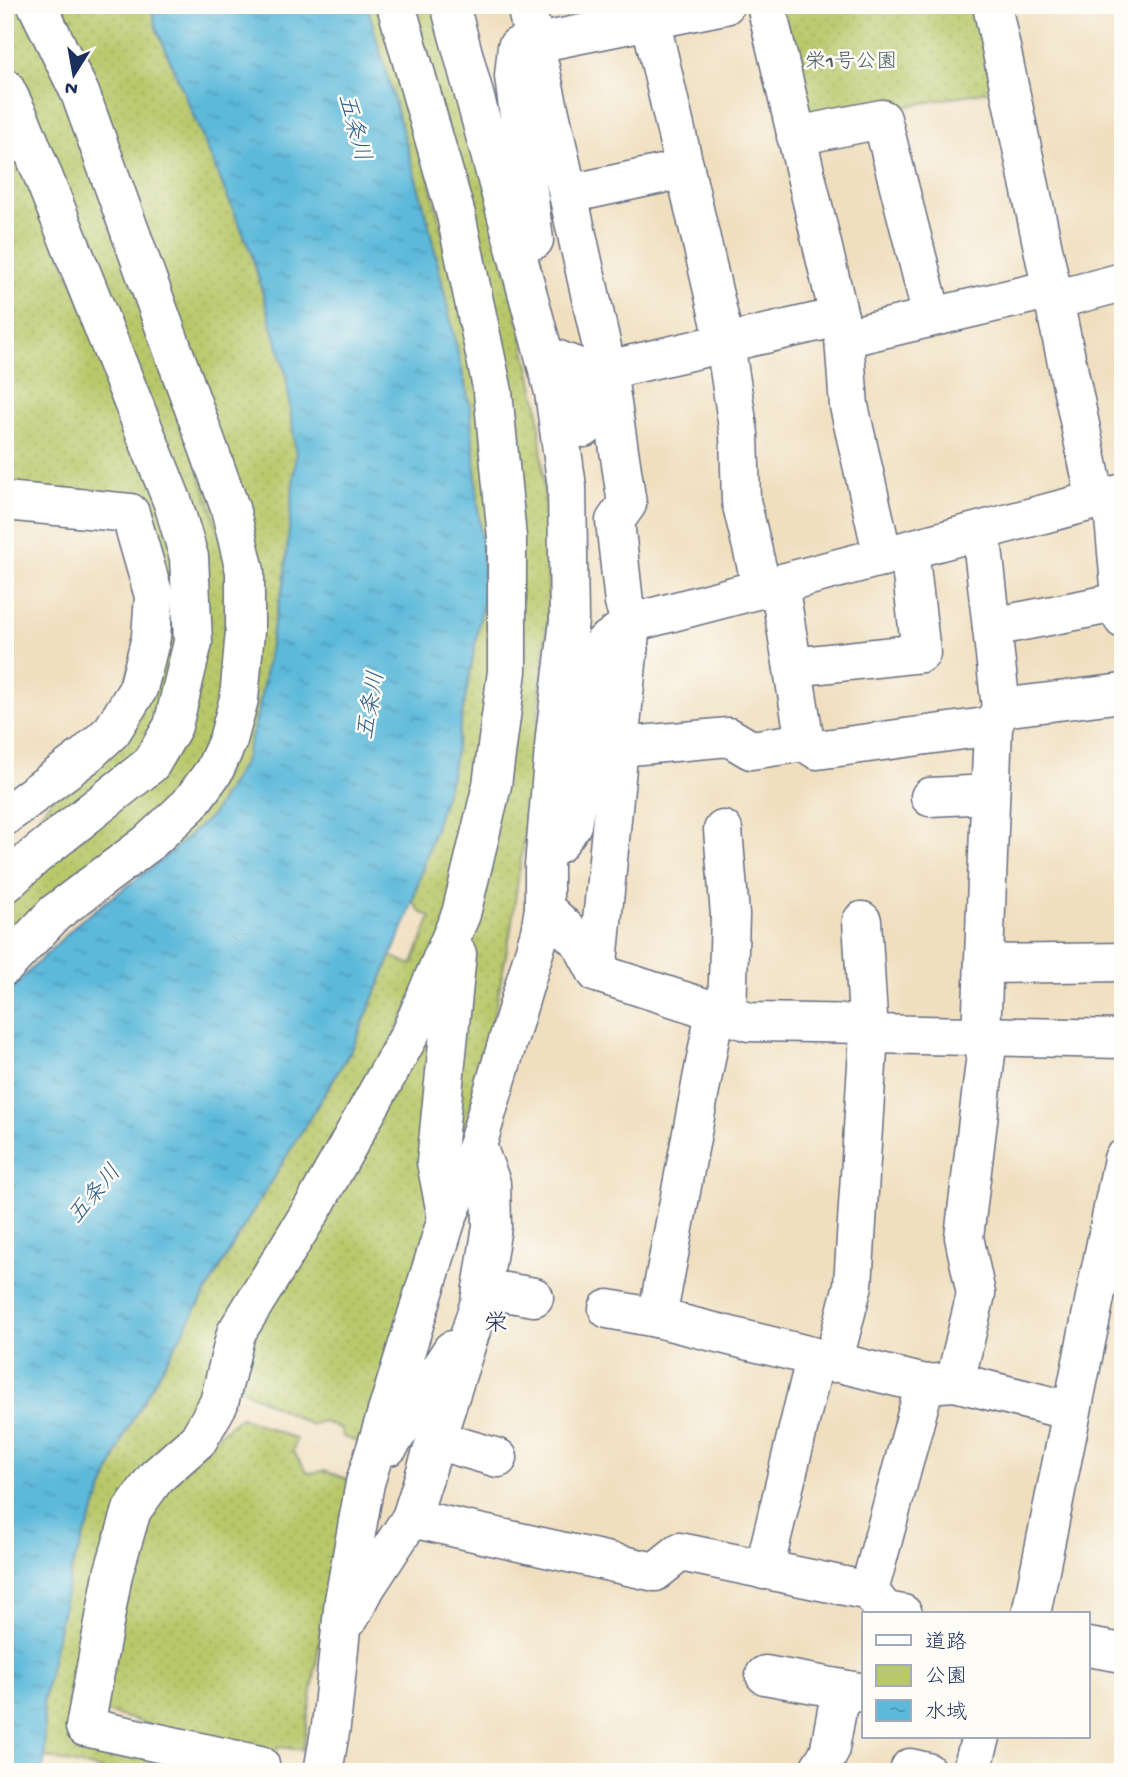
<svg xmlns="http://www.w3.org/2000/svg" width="1128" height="1777" viewBox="0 0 1128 1777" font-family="'Gochi Hand','Klee One',sans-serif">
  <defs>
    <pattern id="green-dots" width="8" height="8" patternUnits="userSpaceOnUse" patternTransform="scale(1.75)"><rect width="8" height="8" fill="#b9c86b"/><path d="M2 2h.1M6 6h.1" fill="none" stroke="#9eac5f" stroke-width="1.8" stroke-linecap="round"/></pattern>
    <pattern id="water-ripples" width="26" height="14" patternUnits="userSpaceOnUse" patternTransform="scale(1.75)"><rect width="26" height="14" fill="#5cb9da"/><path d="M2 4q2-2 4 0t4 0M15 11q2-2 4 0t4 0" fill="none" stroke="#4b97b4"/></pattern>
  </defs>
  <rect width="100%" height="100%" fill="#fdfcf7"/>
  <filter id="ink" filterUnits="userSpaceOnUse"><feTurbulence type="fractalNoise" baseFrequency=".0143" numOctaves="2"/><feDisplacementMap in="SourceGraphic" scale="14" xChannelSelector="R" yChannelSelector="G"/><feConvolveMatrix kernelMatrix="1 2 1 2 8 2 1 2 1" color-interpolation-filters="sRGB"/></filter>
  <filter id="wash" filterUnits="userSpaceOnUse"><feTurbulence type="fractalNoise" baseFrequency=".00686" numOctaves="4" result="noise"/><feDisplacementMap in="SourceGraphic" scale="28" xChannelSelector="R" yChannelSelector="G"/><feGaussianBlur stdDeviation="1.57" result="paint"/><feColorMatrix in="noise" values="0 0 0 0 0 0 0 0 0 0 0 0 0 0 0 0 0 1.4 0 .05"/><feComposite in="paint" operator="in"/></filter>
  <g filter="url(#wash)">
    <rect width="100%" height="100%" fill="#f0dfbf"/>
    <g fill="url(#green-dots)" stroke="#6a7c64" stroke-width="2">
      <path d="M5 5H29L222 507 237 629 202 770 5 950V901L159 774 204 644 34 123 5 56Z"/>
      <path d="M46 5H151L156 27 251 252 286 374 296 454 284 583 274 623 259 708 245 760 212 815 162 860 178 832 252 633Z"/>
      <path d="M367 5H386L483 396 497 624 475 807 444 937 198 1421 147 1471 73 1736 225 1772H111L45 1757 43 1702 71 1570 126 1431 244 1226 353 1047 391 956 412 965 431 917 420 912 413 901 451 775 485 590 470 406 428 221Z"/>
      <path d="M404 5H434L491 202 538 406 548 540V617L530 795 511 929 489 1041 456 1155 450 1102 515 534Z"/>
      <path d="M781 5H979L994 90 820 122 807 114Z"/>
      <path d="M5 117 163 502 177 568 179 641 170 698 142 756 5 864 52 798 102 760 161 561 145 502 5 489V179L8 178 5 171Z"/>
      <path d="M431 1008 435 1212 364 1444 343 1437 341 1429 322 1421 311 1425 237 1387 244 1349Z"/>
      <path d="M241 1417 296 1439 293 1452 308 1473 325 1471 352 1481 323 1619 303 1750 278 1747 274 1761 100 1710 128 1584 145 1525 167 1488 218 1435Z"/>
    </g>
    <path fill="url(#water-ripples)" stroke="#3c749c" stroke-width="2" d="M151 5H367L428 221 470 406 485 591 451 775 408 916 353 1047 244 1226 126 1431 71 1570 43 1702 45 1757 42 1772H5V995L79 922 162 860 212 815 245 760 259 708 274 623 284 583 296 454 286 374 251 252 156 27Z"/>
  </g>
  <g filter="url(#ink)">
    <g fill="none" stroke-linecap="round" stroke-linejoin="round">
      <g stroke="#666d80" stroke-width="41">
        <g id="minor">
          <path d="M526 5 607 370 627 504 615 521 624 603 631 623 597 973"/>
          <path d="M647 5 725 343 739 434 741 501 762 589"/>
          <path d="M766 5 844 338 849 406 883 557"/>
          <path d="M992 5 1096 501"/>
          <path d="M5 88 22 123 173 503 189 557 193 642 173 726 151 764 35 856 5 884"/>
          <path d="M796 136 882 119 932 316"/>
          <path d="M569 194 685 169"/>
          <path d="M534 240 514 76 517 47 725 5"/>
          <path d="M1054 300 1123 282"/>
          <path d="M844 338 1052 289"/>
          <path d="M545 355 577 367 584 428"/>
          <path d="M607 370 839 317"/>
          <path d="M1112 496 1123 619"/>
          <path d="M5 501 130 513 154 596 151 637 138 689 112 731 85 756 5 816"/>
          <path d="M779 584 805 742 817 750 993 726"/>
          <path d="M992 627 1121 602"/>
          <path d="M793 667 921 653 909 550"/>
          <path d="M1001 708 1123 693"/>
          <path d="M619 747 729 737 751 750 805 742"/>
          <path d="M930 797 990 794"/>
          <path d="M723 830 730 915 727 1015"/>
          <path d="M558 844 572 825 604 643 631 623 1123 493"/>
          <path d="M544 908 581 943 597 973 749 1022 868 1024"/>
          <path d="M984 964 1123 962"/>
          <path d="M5 966 55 913 147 844 189 805 214 771 228 740 239 699 245 631V571L230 508 80 93 37 5"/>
          <path d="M869 1034 1123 1039"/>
          <path d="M981 1036 993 726 1001 708 981 531"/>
          <path d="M447 1218 436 1162 457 954"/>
          <path d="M482 1288 534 1297"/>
          <path d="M608 1309 657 1318 925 1384 955 1382 1071 1411"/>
          <path d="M657 1318 715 1011"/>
          <path d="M833 1363 853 1285 869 1034 862 921"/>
          <path d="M955 1382 976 1294 964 1237 988 1037"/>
          <path d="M436 1440 498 1458"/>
          <path d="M389 1446 452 1350"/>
          <path d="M411 1518 480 1302 492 1226 491 1183 477 1146"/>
          <path d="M764 1570 815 1359"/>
          <path d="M869 1591 925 1384"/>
          <path d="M1031 1614 1123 1159"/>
          <path d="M350 1617 366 1587 411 1518 655 1572 680 1552 869 1591 885 1611 903 1614"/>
          <path d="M1088 1647 1123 1653"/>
          <path d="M765 1675 864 1693"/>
          <path d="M910 1768 927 1772"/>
          <path d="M259 1772 260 1765 85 1727 113 1574 132 1510 156 1477 198 1440 219 1403 236 1333 314 1206 410 1034 461 914 492 785 507 671V538L493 392 456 215 396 5"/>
          <path d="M323 1772 331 1726 344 1600 365 1483 447 1218 477 1146 540 932 544 908V866L555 736 569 621 567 487 554 392 450 5"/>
          <path d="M817 1772 829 1753 841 1689"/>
          <path d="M971 1772 981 1737"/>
        </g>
      </g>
      <use href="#minor" stroke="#fff" stroke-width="38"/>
    </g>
  </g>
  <g text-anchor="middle" stroke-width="5" stroke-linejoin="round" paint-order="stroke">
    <g font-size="21" fill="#4a5d62" stroke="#fdfcf7">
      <text x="851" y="67">栄1号公園</text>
    </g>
    <g font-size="23" font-style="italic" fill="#325f89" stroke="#fdfcf7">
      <text transform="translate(356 127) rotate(75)" y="8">五条川</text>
      <text transform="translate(369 705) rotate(-80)" y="8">五条川</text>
      <text transform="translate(93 1193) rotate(-50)" y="8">五条川</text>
    </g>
    <g font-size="24" fill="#1b2f5e" stroke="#fdfcf7">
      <text x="496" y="1330">栄</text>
    </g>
  </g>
  <rect width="1128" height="1777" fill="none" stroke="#fdfcf7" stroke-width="28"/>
  <rect x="862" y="1612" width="228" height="126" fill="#fdfcf7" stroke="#a3aaba" stroke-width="2"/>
  <rect x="876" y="1635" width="35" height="10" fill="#ffffff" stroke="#a3aaba" stroke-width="2"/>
  <text x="925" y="1648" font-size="21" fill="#1b2f5e">道路</text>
  <rect x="876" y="1665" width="35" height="21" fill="#b9c86b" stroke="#a3aaba" stroke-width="2"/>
  <text x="925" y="1682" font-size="21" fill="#1b2f5e">公園</text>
  <rect x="876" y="1700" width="35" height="21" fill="url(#water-ripples)" stroke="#a3aaba" stroke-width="2"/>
  <text x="925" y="1718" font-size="21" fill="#1b2f5e">水域</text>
  <g transform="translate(74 74) rotate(191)" stroke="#fdfcf7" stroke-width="5" paint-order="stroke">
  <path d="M0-5L12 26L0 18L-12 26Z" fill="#1b2f5e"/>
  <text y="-10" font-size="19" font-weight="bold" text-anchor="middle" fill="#1b2f5e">N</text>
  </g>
</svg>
